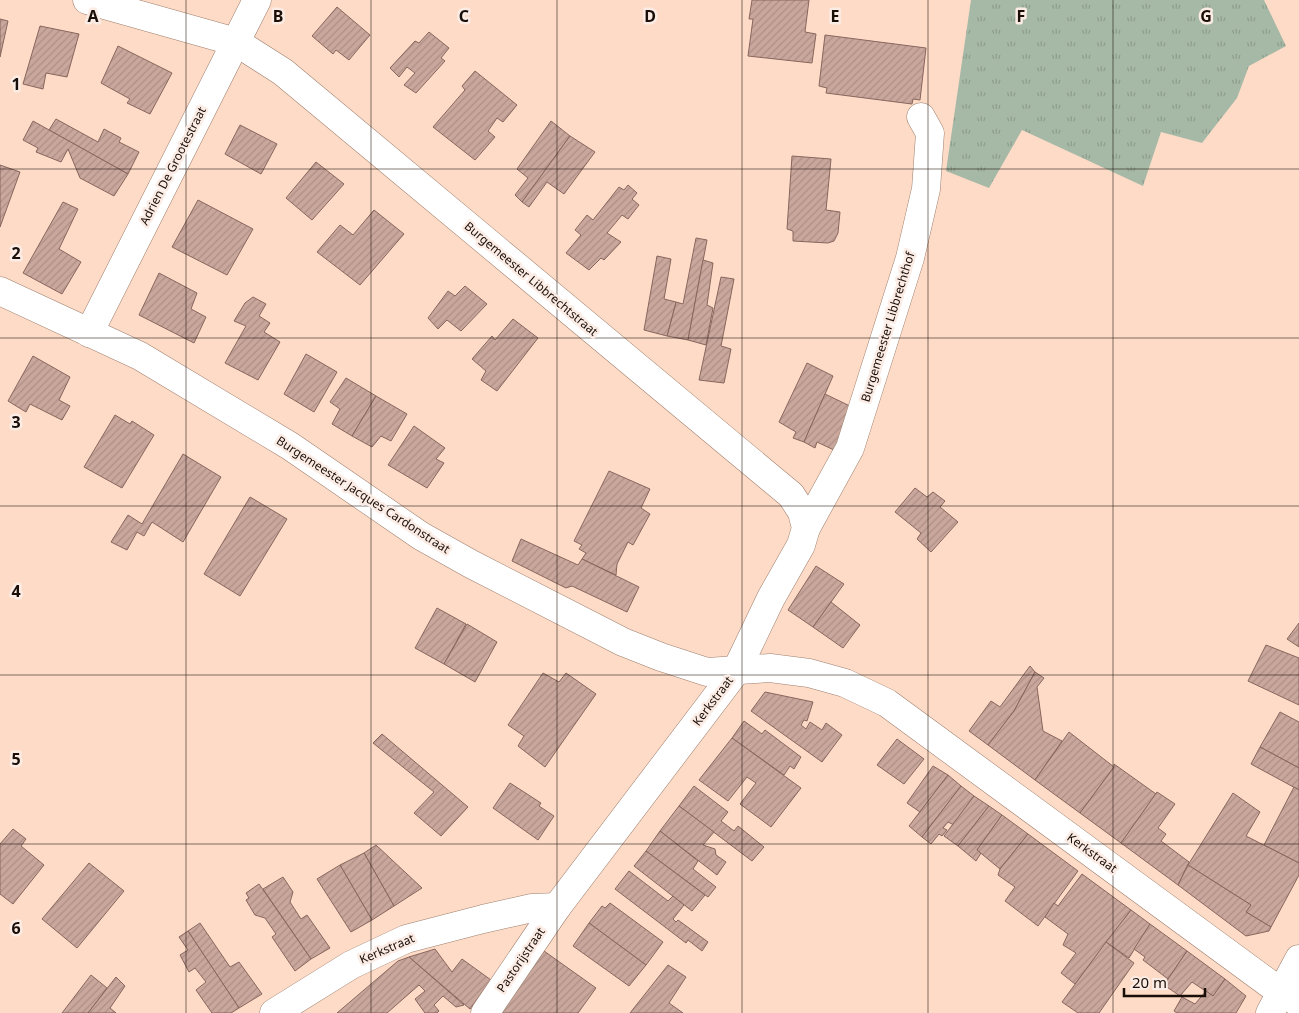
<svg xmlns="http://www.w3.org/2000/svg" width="1299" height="1013" viewBox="0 0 1299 1013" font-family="'Noto Sans',sans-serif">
  <defs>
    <pattern id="grass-tufts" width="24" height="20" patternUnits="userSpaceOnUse" patternTransform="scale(1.25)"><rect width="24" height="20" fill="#a6b9a6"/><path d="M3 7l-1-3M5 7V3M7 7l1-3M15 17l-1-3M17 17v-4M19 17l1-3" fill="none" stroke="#8e9e8d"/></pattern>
    <pattern id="building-hatch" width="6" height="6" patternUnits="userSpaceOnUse" patternTransform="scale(1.25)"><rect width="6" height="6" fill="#caa79d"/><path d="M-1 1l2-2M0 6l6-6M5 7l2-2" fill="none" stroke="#ad8f86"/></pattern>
  </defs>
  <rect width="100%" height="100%" fill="#fddbc7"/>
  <path fill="url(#grass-tufts)" d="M971 0H1264L1286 46 1249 66 1237 98 1202 143 1161 132 1143 186 1022 130 989 188 946 171Z"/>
  <g fill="url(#building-hatch)" stroke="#88665d">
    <path d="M752 0H809L805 32 816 34 812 63 748 56 753 19H749Z"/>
    <path d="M337 7 370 35 349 60 336 50 333 54 312 36Z"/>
    <path d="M0 19 8 21 0 57Z"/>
    <path d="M40 26 79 34 67 77 46 73 43 89 23 84Z"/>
    <path d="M429 32 449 48 441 58 445 61 416 93 404 85 415 73 407 67 399 77 390 68 415 41 419 43Z"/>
    <path d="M825 35 926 48 920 100 913 99 912 104 826 93 827 88 819 86Z"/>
    <path d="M118 46 172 73 150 114 127 103 130 99 101 83Z"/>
    <path d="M475 71 517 105 503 122 497 118 488 131 495 137 475 160 433 127 465 90 462 86Z"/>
    <path d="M56 119 98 142 104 129 121 138 119 142 139 152 128 174 49 130Z"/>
    <path d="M33 121 128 174 114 196 80 178 68 149 61 162 36 152 38 148 23 140Z"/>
    <path d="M551 121 570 136 522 202 515 195 528 178 517 169Z"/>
    <path d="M240 125 277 144 261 174 225 154Z"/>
    <path d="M570 136 595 152 564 194 547 182 529 207 522 202Z"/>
    <path d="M792 156 831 159 826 210 840 212 838 233 834 241 828 243 793 241V231L787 229Z"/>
    <path d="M316 162 344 184 312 220 286 198Z"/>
    <path d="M0 165 20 172 0 227Z"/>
    <path d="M628 185 637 193 632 199 639 205 628 219 622 215 607 233 621 242 604 260 601 258 589 270 566 253 581 235 575 230 587 215 593 220 619 187 624 190Z"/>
    <path d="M198 200 253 229 227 275 172 247Z"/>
    <path d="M63 202 78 209 59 249 81 262 62 294 23 273Z"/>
    <path d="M374 210 404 234 360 285 317 252 340 225 353 235Z"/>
    <path d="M696 238 707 240 688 340 667 336 676 302 683 304Z"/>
    <path d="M657 256 671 259 664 299 676 302 667 336 644 330Z"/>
    <path d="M703 260 713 263 707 305 713 308 706 345 688 340Z"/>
    <path d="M159 273 197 293 191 309 206 317 194 343 139 315Z"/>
    <path d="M721 277 734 279 721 346 731 349 724 383 699 380Z"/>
    <path d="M465 286 487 304 461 331 447 320 438 329 428 318 448 291 455 296Z"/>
    <path d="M253 297 266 304 259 316 270 323 264 332 280 342 258 380 225 363 246 326 234 321 245 303Z"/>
    <path d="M513 319 538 338 497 391 481 380 486 371 472 359 492 336 495 340Z"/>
    <path d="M306 354 337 372 314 412 284 394Z"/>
    <path d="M33 356 70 377 59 400 70 406 62 420 30 404 26 412 8 401Z"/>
    <path d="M807 363 833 376 804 442 793 438 796 432 779 422Z"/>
    <path d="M346 378 376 396 352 436 332 424 340 409 330 402Z"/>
    <path d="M825 394 852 407 834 450 817 442 815 448 804 442Z"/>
    <path d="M376 396 407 414 391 441 381 436 372 447 352 436Z"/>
    <path d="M115 415 130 424 132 421 154 435 122 488 84 467Z"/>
    <path d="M414 426 445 448 436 459 444 463 427 488 388 465Z"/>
    <path d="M183 454 221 477 183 542 152 522 144 536 137 532 127 550 111 542 128 515 142 524Z"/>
    <path d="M609 471 650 489 641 508 650 514 633 545 628 542 617 564 616 575 582 559 586 553 579 549 582 545 574 541Z"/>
    <path d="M915 488 927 497 933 492 945 501 940 507 958 522 931 552 917 539 921 533 895 512Z"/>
    <path d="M250 497 287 519 240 596 204 574Z"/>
    <path d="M521 539 578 565 582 559 639 587 627 612 572 586 566 588 512 561Z"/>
    <path d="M816 566 844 584 813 627 788 610Z"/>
    <path d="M831 602 860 625 843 648 813 627Z"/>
    <path d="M437 608 466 624 444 664 415 648Z"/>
    <path d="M1299 623V647L1287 639Z"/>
    <path d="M467 624 497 642 475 682 444 664Z"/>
    <path d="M1266 645 1299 658V705L1248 681Z"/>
    <path d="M1030 666 1035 672 1014 711 988 745 969 731 991 701 1000 707Z"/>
    <path d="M1035 672 1044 678 1037 687 1043 731 1062 741 1035 780 988 745 1014 711Z"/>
    <path d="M543 673 559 682 566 673 596 694 545 767 518 746 524 736 508 725Z"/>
    <path d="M765 692 813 702 807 721 804 720 801 725 806 729 810 722 822 730 826 723 842 735 822 762 751 711Z"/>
    <path d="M1280 712 1299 722V768L1260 747Z"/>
    <path d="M744 721 762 734 765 730 801 757 794 769 790 766 784 775 732 738Z"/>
    <path d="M1069 732 1114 767 1080 813 1035 780Z"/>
    <path d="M382 734 468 807 441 836 414 813 434 792 373 743Z"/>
    <path d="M732 738 801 788 771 827 740 804 756 783 747 777 728 801 699 780Z"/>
    <path d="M897 739 924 759 904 784 877 765Z"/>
    <path d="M1260 747 1299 768V790L1251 764Z"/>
    <path d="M1114 764 1156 794 1121 843 1080 813 1114 767Z"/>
    <path d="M933 766 948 775 920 812 907 803Z"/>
    <path d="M948 775 961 786 922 837 909 826Z"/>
    <path d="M510 783 541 803 539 806 554 816 538 840 493 808Z"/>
    <path d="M694 786 728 812 721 821 734 831 738 826 764 847 752 861 679 806Z"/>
    <path d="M961 786 974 796 954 825 948 822 943 828 947 830 942 836 939 834 931 844 922 837Z"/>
    <path d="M1294 787 1299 790V863L1264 845Z"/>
    <path d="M1157 792 1175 804 1158 828 1166 834 1161 841 1189 862 1178 885 1121 843Z"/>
    <path d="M1233 793 1260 812 1246 836 1299 863V875L1271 927 1246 912 1251 905 1188 865Z"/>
    <path d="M974 796 989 806 958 846 944 836Z"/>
    <path d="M679 806 714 832 703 845 715 849 716 855 726 862 717 875 660 831Z"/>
    <path d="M989 806 1002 815 977 850 981 853 976 861 958 846Z"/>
    <path d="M1002 815 1028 834 1000 869 977 850Z"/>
    <path d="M13 829 26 839 21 846 44 865 13 904 0 894V844Z"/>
    <path d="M660 831 698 861 693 869 716 887 708 897 646 851Z"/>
    <path d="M1028 834 1078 871 1038 926 1005 901 1015 887 998 875 1000 869Z"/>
    <path d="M376 845 422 888 394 906 364 853Z"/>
    <path d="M646 851 705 895 692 911 634 866Z"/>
    <path d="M364 853 394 906 372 920 340 865Z"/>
    <path d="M89 863 124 891 77 948 42 919Z"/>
    <path d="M340 865 372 920 351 932 317 879Z"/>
    <path d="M1188 865 1251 905 1246 912 1271 927 1269 931 1246 936 1178 885Z"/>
    <path d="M629 871 668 901 673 896 684 905 673 919 676 922 678 920 708 942 702 951 688 940 686 943 615 889Z"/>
    <path d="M1082 874 1131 910 1075 984 1061 973 1076 953 1063 945 1068 934 1045 917 1054 903 1058 906Z"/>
    <path d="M283 877 293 892 290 902 301 919 307 915 330 948 311 959 263 889Z"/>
    <path d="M259 884 311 959 295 971 272 937 276 934 265 918 255 915 246 900 249 898 246 893Z"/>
    <path d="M610 903 663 942 646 965 589 923 602 906 605 908Z"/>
    <path d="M1131 910 1150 924 1129 958 1106 942Z"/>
    <path d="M200 923 230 967 239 962 262 994 239 1008 188 931Z"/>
    <path d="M589 923 646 965 629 986 573 946Z"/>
    <path d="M1150 924 1187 951 1168 979 1143 960 1145 957 1134 949Z"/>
    <path d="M188 931 239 1008 231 1013H212L196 990 206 982 195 968 189 972 180 955 188 950 179 937Z"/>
    <path d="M1106 942 1134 963 1099 1013H1078L1062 1002Z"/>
    <path d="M435 949 452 972 462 959 491 980 470 1009 409 957Z"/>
    <path d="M544 951 596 988 578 1013H501Z"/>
    <path d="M1187 951 1225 979 1213 996 1192 982 1180 996 1164 985Z"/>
    <path d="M409 957 464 1005 456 1007 443 996 434 1005 439 1011 437 1013H425L415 999 425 991 419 985 387 1013H337L398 961Z"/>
    <path d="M668 965 686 977 669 1003 683 1013H630Z"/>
    <path d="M91 975 107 988 88 1013H62Z"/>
    <path d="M116 977 125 986 110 1008 116 1013H88Z"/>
    <path d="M1225 979 1246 996 1236 1013H1177L1174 1011 1182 997 1195 1004 1206 991 1213 996Z"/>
  </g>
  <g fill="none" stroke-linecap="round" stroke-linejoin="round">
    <g stroke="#9e7f6d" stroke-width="29">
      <g id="minor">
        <path d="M87 0 236 42 283 72 791 495 802 512 806 528 801 545 771 598 736 671 557 907 485 1013"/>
        <path d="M0 291 140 356 290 446 421 536 471 564 623 642 661 657 707 672 770 668 809 673 845 683 887 703 1282 993 1299 1003"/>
        <path d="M89 333 257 0"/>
        <path d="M806 528 850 448 910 258 926 189 930 133 921 117"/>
        <path d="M274 1013 351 965 406 939 483 919 532 908 557 907"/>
      </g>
    </g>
    <g stroke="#9e7f6d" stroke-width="29">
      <path id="major" d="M1270 1013 1299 959"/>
    </g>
    <use href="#minor" stroke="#fff" stroke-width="28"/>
    <use href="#major" stroke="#fff" stroke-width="28"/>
  </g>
  <path fill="none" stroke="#1a0f08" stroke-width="1" stroke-opacity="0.55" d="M186 0V1013M371 0V1013M557 0V1013M742 0V1013M928 0V1013M1113 0V1013M0 169H1299M0 338H1299M0 506H1299M0 675H1299M0 844H1299"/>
  <g text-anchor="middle" stroke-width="5" stroke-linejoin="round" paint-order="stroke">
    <g font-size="12" fill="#1a0f08" stroke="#fbece5">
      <text transform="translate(173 166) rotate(-63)" y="4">Adrien De Grootestraat</text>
      <text transform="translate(531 279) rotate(40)" y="4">Burgemeester Libbrechtstraat</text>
      <text transform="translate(888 327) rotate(-73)" y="4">Burgemeester Libbrechthof</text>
      <text transform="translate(363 495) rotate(33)" y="4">Burgemeester Jacques Cardonstraat</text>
      <text transform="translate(713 701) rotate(-53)" y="4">Kerkstraat</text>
      <text transform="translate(1092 853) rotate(36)" y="4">Kerkstraat</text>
      <text transform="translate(387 949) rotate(-23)" y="4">Kerkstraat</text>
      <text transform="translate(521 960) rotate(-56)" y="4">Pastorijstraat</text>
    </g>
  </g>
  <g font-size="16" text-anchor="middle" font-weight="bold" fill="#1a0f08" stroke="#fbece5" stroke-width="5" stroke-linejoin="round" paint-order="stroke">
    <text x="93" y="22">A</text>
    <text x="278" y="22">B</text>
    <text x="464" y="22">C</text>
    <text x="650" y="22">D</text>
    <text x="835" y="22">E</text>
    <text x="1021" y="22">F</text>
    <text x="1206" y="22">G</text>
    <text x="16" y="90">1</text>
    <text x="16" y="259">2</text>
    <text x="16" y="428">3</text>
    <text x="16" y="597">4</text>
    <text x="16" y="765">5</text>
    <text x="16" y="934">6</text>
  </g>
  <path d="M1124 988v8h81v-8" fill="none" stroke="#1a0f08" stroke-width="2.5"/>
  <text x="1132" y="988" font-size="15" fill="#1a0f08" stroke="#fbece5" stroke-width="4" paint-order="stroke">20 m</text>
</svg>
